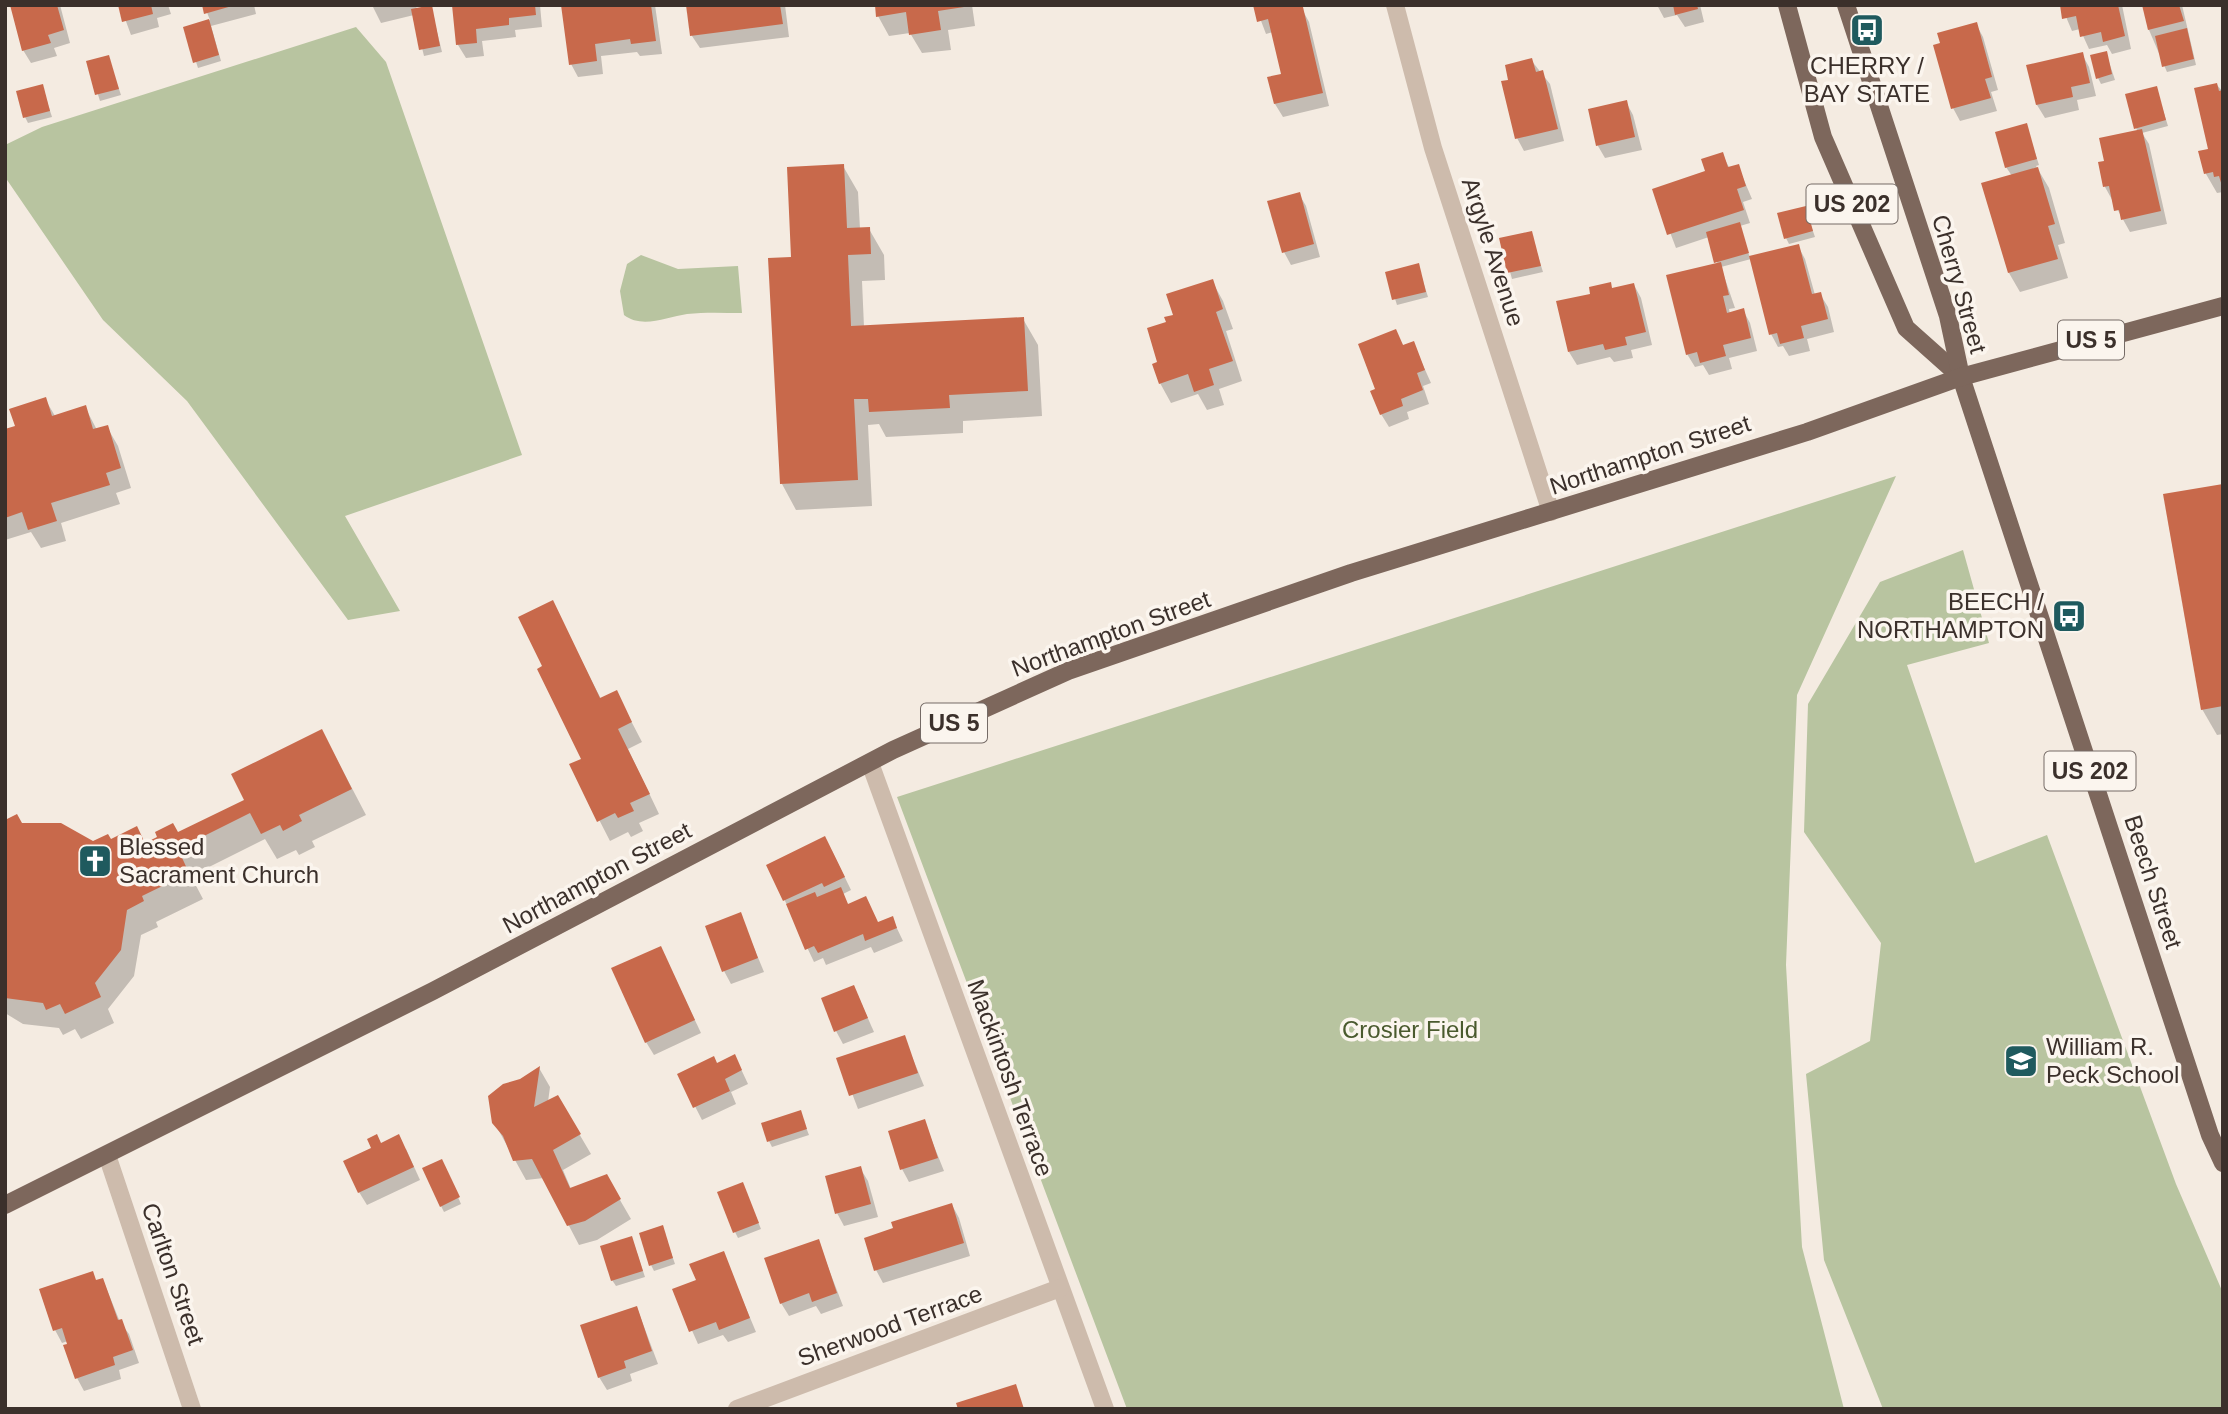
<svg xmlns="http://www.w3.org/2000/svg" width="2228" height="1414" viewBox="0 0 2228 1414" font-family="Helvetica,sans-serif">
  <rect width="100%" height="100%" fill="#f4ebe1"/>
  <g fill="#b8c4a0">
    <path d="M356 27 386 62 522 455 345 516 400 611 348 620 187 401 103 320 5 177V145L42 127Z"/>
    <path d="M641 255 678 269 738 266 742 313C724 313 705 312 687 314 667 317 642 329 624 315L620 291 627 264Z"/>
    <path d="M1896 476 1797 695 1786 965 1802 1247 1844 1409H1127L897 797Z"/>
    <path d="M1963 550 1989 643 1907 665 1975 863 2047 835 2176 1184 2223 1293V1409H1883L1824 1260 1806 1074 1870 1041 1881 943 1804 832 1808 704 1880 582Z"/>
  </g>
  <g fill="#0003">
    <path d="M11 5H60L70 43 54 48 57 56 31 63 23 50Z"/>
    <path d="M120 5H168L171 14 157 18 159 27 131 35Z"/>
    <path d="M204 5H254L256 14 211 26 221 61 198 68 185 28 210 20Z"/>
    <path d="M372 5H416L417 10 431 7 442 52 424 56 414 15 381 23Z"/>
    <path d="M453 5H540L542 27 515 30 516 37 482 41 484 56 466 58 458 45Z"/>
    <path d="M563 5H655L662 54 640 56 637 52 601 56 603 74 578 77 571 64Z"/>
    <path d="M688 5H785L789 37 700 48 692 36Z"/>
    <path d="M877 5H972L975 26 948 30 951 50 922 53 910 33 889 36 878 16Z"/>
    <path d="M1255 5H1297L1298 10 1302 9 1309 22 1329 106 1283 117 1275 104 1269 78 1283 75 1273 32 1266 34Z"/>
    <path d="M1657 5H1700L1704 22 1685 27 1677 15 1664 18Z"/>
    <path d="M2061 5H2122L2131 49 2112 54 2107 45 2089 49 2080 29 2072 31Z"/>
    <path d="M2144 5H2182L2196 65 2167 72 2149 30Z"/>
    <path d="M1976 24 1983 37 1998 90 1991 92 1997 111 1960 121 1953 108 1942 44Z"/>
    <path d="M2106 53 2115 80 2101 84 2098 78Z"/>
    <path d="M2082 54 2089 67 2096 96 2077 100 2079 110 2045 118 2037 105 2028 66Z"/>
    <path d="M108 57 121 95 100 101 88 62Z"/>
    <path d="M1531 60 1550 84 1564 141 1524 151 1517 138Z"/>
    <path d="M2217 85 2223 92V192L2217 193 2206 174 2201 153 2210 151Z"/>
    <path d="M42 86 52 117 28 123 25 117Z"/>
    <path d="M2156 88 2168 126 2142 133 2149 144 2167 224 2130 232 2105 187 2106 162 2138 132 2136 128Z"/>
    <path d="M1626 102 1633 115 1642 150 1605 158 1598 146 1590 110Z"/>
    <path d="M2026 125 2039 165 2036 166 2049 188 2065 243 2058 245 2068 278 2020 292 2009 273 1984 184 2012 176 2006 167Z"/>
    <path d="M1722 154 1730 169 1738 166 1752 199 1743 202 1750 223 1740 226 1750 258 1798 246 1805 259 1815 295 1820 294 1828 307 1834 332 1807 339 1810 351 1789 356 1783 346 1778 347 1771 334 1751 259 1721 267 1735 308 1729 309 1730 314 1743 310 1750 323 1757 351 1729 358 1732 369 1709 375 1703 365 1695 367 1687 354 1718 265 1709 237 1676 248 1654 190 1707 172Z"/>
    <path d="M843 166 858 192 860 229H869L884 255 885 280 862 281 864 327 1023 319 1038 345 1042 416 963 421V433L886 437 879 424 868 425 872 506 796 510 782 484 793 259Z"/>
    <path d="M1299 194 1306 206 1320 257 1291 265 1284 252Z"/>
    <path d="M1805 208 1815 237 1789 244 1786 238Z"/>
    <path d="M1531 233 1543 272 1512 279 1501 239Z"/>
    <path d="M1418 265 1428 297 1397 305 1387 273Z"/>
    <path d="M1212 281 1223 301 1233 329 1226 331 1242 381 1219 389 1224 405 1207 410 1198 394 1171 403 1160 383V363L1168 323Z"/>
    <path d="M1634 285 1641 298 1652 345 1631 350 1633 358 1614 362 1610 357 1577 365 1569 352 1613 290Z"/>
    <path d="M1395 331 1404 347 1413 343 1431 383 1423 386 1429 404 1407 412 1409 419 1389 427 1381 414 1378 390Z"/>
    <path d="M45 399 55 416 85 407 97 430 107 427 118 446 131 488 116 493 120 504 61 523 66 541 41 548 31 532 5 540V431L17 428Z"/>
    <path d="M2223 485V734L2217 735 2202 709Z"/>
    <path d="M552 602 601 699 616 692 642 742 628 749 659 814 639 823 643 831 631 837 628 832 610 841 571 765 583 759 544 667Z"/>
    <path d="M322 731 366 815 312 841 315 847 299 855 296 850 277 859 265 839 191 876 203 899 156 922 158 927 141 935 134 976 108 1009 114 1023 81 1039 75 1029 63 1035 59 1028 23 1024 5 1013V822L93 843 110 841 146 845 178 834 246 801Z"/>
    <path d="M832 851 851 890 843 894 848 905 878 924 892 918 903 941 874 953 871 947 826 965 823 958 814 962 768 865Z"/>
    <path d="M740 914 764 972 731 984 724 971Z"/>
    <path d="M667 961 701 1033 654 1055 646 1042Z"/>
    <path d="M854 987 874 1032 843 1044 836 1031Z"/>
    <path d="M904 1037 924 1086 858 1109 839 1059Z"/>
    <path d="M717 1065 741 1069 748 1084 731 1092 736 1104 702 1120 679 1075Z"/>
    <path d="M539 1068 550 1087 548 1102 558 1098 591 1154 563 1170 571 1189 606 1176 631 1219 597 1240 579 1245 544 1178 526 1180 494 1122 520 1081Z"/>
    <path d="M800 1112 809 1135 772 1147 769 1141Z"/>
    <path d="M924 1121 944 1171 909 1182 902 1169Z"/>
    <path d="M381 1145 406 1149 420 1180 367 1205 359 1192Z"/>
    <path d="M445 1167 461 1204 444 1212 441 1206Z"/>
    <path d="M860 1168 868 1181 878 1217 844 1226 837 1213Z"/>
    <path d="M745 1190 761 1229 738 1238 735 1232Z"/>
    <path d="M952 1205 959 1218 970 1256 883 1283 876 1270 896 1230Z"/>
    <path d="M662 1227 675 1264 654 1271 651 1265Z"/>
    <path d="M818 1241 843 1306 821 1314 816 1306 789 1316 781 1303Z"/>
    <path d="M634 1244 645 1277 616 1286 612 1280Z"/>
    <path d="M723 1253 756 1332 728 1342 723 1335 698 1344 674 1290 698 1281Z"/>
    <path d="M103 1280 120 1322 129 1334 139 1363 119 1370 121 1379 84 1391 77 1378 68 1341 62 1343 55 1330 97 1282Z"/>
    <path d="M637 1308 658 1364 630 1374 632 1381 607 1390 599 1377Z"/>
  </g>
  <g fill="#c8694b">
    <path d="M10 5H57L64 30 48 35 51 43 22 51Z"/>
    <path d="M118 5H151L153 14 122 22Z"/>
    <path d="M202 5H231L232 6 204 14Z"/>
    <path d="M432 5 440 46 419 50 411 9Z"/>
    <path d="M452 5H535L536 15 509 18V25L476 29 477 43 456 45Z"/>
    <path d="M561 5H651L656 41 631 44 630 39 595 44 597 61 569 65Z"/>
    <path d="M686 5H780L783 24 690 36Z"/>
    <path d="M875 5H964V7L938 11 941 30 909 35 906 12 876 17Z"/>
    <path d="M1253 5 1303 7 1323 93 1274 104 1267 77 1281 74 1268 19 1257 22Z"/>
    <path d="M1673 5H1697L1698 9 1675 15Z"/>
    <path d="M2060 5H2118L2125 36 2103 42 2101 32 2080 37 2076 16 2062 19Z"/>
    <path d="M2142 5H2179L2184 21 2148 30Z"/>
    <path d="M209 19 219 55 193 63 183 27Z"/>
    <path d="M1977 22 1992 77 1985 79 1991 98 1951 109 1933 45 1940 43 1937 33Z"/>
    <path d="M2187 28 2194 59 2162 67 2155 36Z"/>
    <path d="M2107 51 2112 74 2096 79 2090 55Z"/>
    <path d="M2083 52 2090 83 2071 87 2073 97 2036 105 2026 65Z"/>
    <path d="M109 55 119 89 95 95 86 61Z"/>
    <path d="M1532 58 1536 72 1543 70 1558 129 1515 139 1501 81 1508 80 1505 65Z"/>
    <path d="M2217 83 2219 91 2223 90 2222 186 2219 176 2214 177 2213 172 2204 174 2198 151 2208 149 2194 88Z"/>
    <path d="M43 84 50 111 23 118 16 91Z"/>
    <path d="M2157 86 2166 120 2134 129 2125 94Z"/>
    <path d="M1627 100 1635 137 1596 146 1588 109Z"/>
    <path d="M2027 123 2037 159 2005 168 1995 132Z"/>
    <path d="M2142 129 2161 211 2121 220 2119 210 2114 211 2109 186 2103 187 2098 162 2104 161 2099 138Z"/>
    <path d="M1723 152 1728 167 1739 164 1746 186 1737 189 1744 210 1667 235 1652 189 1705 171 1701 159Z"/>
    <path d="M844 164 847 228 870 227 871 254 848 255 851 326 1024 317 1028 391 949 395 950 408 869 412 868 399H854L858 480 780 484 768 258 791 257 787 167Z"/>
    <path d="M2038 167 2055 224 2048 226 2058 259 2008 273 1981 183Z"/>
    <path d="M1300 192 1314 244 1282 253 1267 201Z"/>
    <path d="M1806 206 1813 231 1784 239 1777 213Z"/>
    <path d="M1740 222 1749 253 1714 263 1706 232Z"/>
    <path d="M1532 231 1541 266 1507 273 1499 238Z"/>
    <path d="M1799 244 1812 294 1821 292 1828 319 1801 326 1804 338 1780 344 1777 333 1769 335 1749 256Z"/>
    <path d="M1721 262 1729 295 1723 296 1727 313 1744 308 1751 338 1723 345 1726 356 1700 363 1697 352 1686 355 1666 275Z"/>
    <path d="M1419 263 1426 292 1392 300 1385 272Z"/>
    <path d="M1213 279 1223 309 1216 312 1233 361 1209 369 1214 385 1194 392 1188 374 1159 384 1152 364 1157 362 1147 328 1166 322 1164 317 1173 315 1166 294Z"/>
    <path d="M1611 282 1612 288 1634 283 1646 332 1625 337 1627 345 1605 350 1603 344 1568 352 1556 301 1590 294 1589 287Z"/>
    <path d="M1396 329 1403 345 1414 341 1425 370 1417 373 1423 390 1401 399 1403 406 1380 415 1370 391 1375 389 1358 344Z"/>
    <path d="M46 397 52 416 86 405 93 429 108 425 121 468 106 473 110 485 51 503 57 521 28 530 22 512 5 518V429L15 426 9 409Z"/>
    <path d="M2223 484V706L2201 710 2163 494Z"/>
    <path d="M553 600 600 698 617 690 632 722 618 729 650 794 630 803 634 811 618 818 615 813 597 822 569 764 581 759 537 669 542 666 518 617Z"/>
    <path d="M322 729 352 789 299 815 302 821 283 831 280 825 261 834 250 813 178 849 189 873 142 896 144 901 127 910 121 950 95 983 101 997 65 1014 60 1004 46 1010 43 1003 5 998V820L17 814 22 823H61L93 841 108 834 111 839 137 826 145 843 157 837 155 832 173 823 178 832 244 800 231 774Z"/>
    <path d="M825 836 845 877 824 887 822 883 783 901 766 865Z"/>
    <path d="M841 887 848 904 866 896 878 922 893 916 897 928 865 941 863 934 818 953 814 946 805 950 786 904 815 892 817 897Z"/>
    <path d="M741 912 758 958 722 972 705 926Z"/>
    <path d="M661 946 695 1020 645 1043 611 968Z"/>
    <path d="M854 985 868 1018 834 1032 821 998Z"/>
    <path d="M905 1035 918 1073 849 1096 836 1058Z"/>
    <path d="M735 1054 742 1070 725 1079 730 1091 693 1108 677 1074 714 1056 717 1063Z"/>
    <path d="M540 1066 534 1107 558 1095 581 1134 553 1150 570 1188 607 1174 621 1199 585 1221 567 1226 532 1159 513 1161 503 1136 492 1123 488 1096 503 1084 520 1079Z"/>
    <path d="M801 1110 807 1129 767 1142 761 1123Z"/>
    <path d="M925 1119 938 1158 900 1170 888 1131Z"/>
    <path d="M377 1134 381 1143 399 1134 414 1167 358 1193 343 1161 371 1148 367 1139Z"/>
    <path d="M442 1159 460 1197 440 1207 422 1168Z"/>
    <path d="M861 1166 871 1204 835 1214 825 1176Z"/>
    <path d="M743 1182 759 1223 733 1233 717 1192Z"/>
    <path d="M952 1203 964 1243 874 1271 864 1238 893 1228 891 1222Z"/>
    <path d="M663 1225 673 1258 649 1266 639 1233Z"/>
    <path d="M632 1236 643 1271 611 1281 600 1246Z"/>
    <path d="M819 1239 837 1293 812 1302 809 1293 780 1304 764 1258Z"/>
    <path d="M724 1251 750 1318 719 1330 716 1322 689 1332 672 1289 696 1280 689 1264Z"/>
    <path d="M93 1271 96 1280 103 1278 118 1320 122 1319 133 1350 113 1357 115 1365 75 1379 63 1345 67 1344 62 1328 53 1331 39 1289Z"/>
    <path d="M637 1306 652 1351 624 1361 626 1368 598 1378 580 1325Z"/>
    <path d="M1016 1384 1024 1409H958L956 1403Z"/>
  </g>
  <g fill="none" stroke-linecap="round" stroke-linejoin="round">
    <g stroke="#cdbbac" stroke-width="18">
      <path d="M1395 5 1433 148 1551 512"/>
      <path d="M870 763 1105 1409"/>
      <path d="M107 1155 192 1409"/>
      <path d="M737 1409 1060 1288"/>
    </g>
    <g stroke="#7d675c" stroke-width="18">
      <path d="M1787 5 1823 137 1906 328 1961 377"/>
      <path d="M1846 5 1948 316 1961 377 2210 1135 2223 1163"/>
      <path d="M5 1205 433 991 893 750 1068 671 1351 573 1807 432 1961 377 2223 306"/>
    </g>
  </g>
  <defs>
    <g id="bus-square" transform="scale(1.75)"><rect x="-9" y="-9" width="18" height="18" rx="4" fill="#1f5a5e" stroke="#fbf5ee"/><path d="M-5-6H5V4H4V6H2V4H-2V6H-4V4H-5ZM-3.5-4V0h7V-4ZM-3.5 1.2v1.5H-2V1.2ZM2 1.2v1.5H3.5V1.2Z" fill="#fff"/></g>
    <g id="church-square" transform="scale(1.75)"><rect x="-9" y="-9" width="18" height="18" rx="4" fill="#1f5a5e" stroke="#fbf5ee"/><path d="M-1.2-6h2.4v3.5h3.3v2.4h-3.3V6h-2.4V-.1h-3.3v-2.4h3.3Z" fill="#fff"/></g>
    <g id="school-square" transform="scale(1.75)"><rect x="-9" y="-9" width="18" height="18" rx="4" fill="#1f5a5e" stroke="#fbf5ee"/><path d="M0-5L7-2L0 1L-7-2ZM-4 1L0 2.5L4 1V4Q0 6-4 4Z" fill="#fff"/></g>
  </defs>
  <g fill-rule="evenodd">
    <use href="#bus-square" x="1867" y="30"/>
    <use href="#bus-square" x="2069" y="616"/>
    <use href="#church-square" x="95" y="861"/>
    <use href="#school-square" x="2021" y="1061"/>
  </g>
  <g text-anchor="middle" stroke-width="7" stroke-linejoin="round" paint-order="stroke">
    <g fill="#fbf5ee" stroke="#756b66" stroke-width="2">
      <rect x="1806.5" y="184.5" width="91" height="39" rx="5"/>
      <rect x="2058" y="320.5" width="66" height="39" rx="5"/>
      <rect x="921" y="703.5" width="66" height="39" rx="5"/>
      <rect x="2044.5" y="751.5" width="91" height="39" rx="5"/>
    </g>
    <g font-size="23" font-weight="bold" fill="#3b302b">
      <text x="1852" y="212">US 202</text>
      <text x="2091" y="348">US 5</text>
      <text x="954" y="731">US 5</text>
      <text x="2090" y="779">US 202</text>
    </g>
    <g font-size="24" fill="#3b302b" stroke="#fbf5ee" text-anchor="start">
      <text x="1867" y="74" text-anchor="middle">CHERRY /<tspan x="1867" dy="28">BAY STATE</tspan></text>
      <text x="2044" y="610" text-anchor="end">BEECH /<tspan x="2044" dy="28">NORTHAMPTON</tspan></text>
      <text x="119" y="855">Blessed<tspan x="119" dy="28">Sacrament Church</tspan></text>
      <text x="2046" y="1055">William R.<tspan x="2046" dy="28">Peck School</tspan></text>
    </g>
    <g font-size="24" fill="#3b302b" stroke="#fbf5ee">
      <text transform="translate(1493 252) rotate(72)" y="8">Argyle Avenue</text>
      <text transform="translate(1959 284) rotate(74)" y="8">Cherry Street</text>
      <text transform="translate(1650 455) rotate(-18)" y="8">Northampton Street</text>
      <text transform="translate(1111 634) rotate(-20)" y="8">Northampton Street</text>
      <text transform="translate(597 878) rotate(-28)" y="8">Northampton Street</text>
      <text transform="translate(2153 882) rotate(72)" y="8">Beech Street</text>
      <text transform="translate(1010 1078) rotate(70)" y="8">Mackintosh Terrace</text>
      <text transform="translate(173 1274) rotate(71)" y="8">Carlton Street</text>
      <text transform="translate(890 1326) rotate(-20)" y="8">Sherwood Terrace</text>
    </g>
    <g font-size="24" fill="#4a5a2e" stroke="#fbf5ee">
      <text x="1410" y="1038">Crosier Field</text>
    </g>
  </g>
  <rect width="2228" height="1414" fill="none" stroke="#3b302b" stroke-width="14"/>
</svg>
